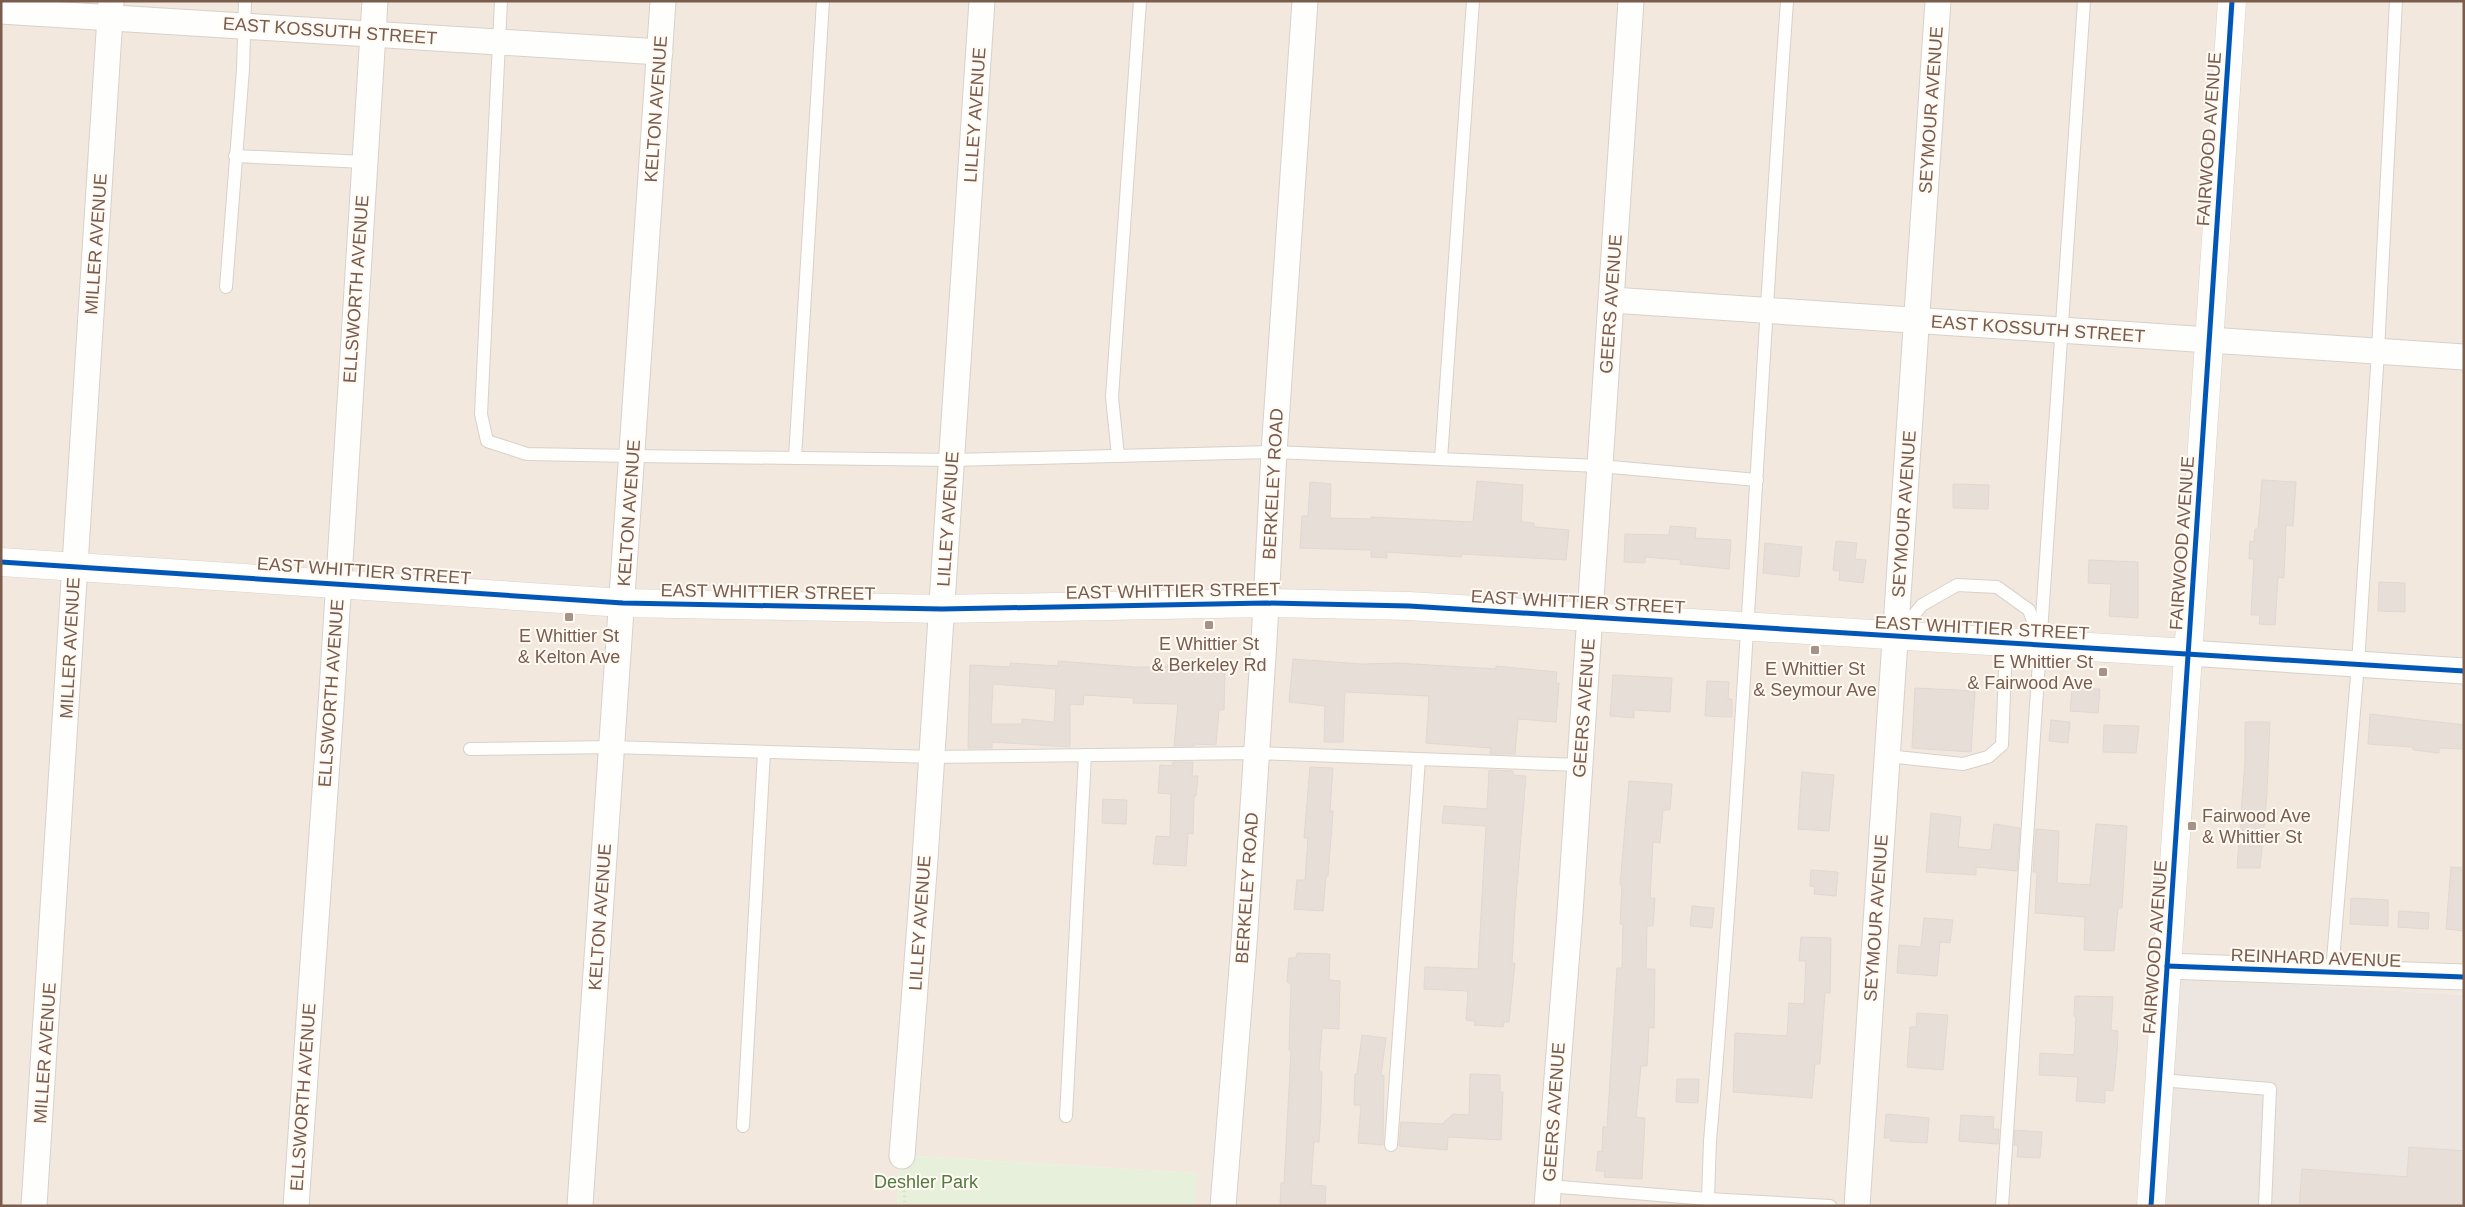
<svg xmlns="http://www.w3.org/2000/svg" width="2465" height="1207" viewBox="0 0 2465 1207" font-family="Arial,sans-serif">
  <rect width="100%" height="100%" fill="#f9f5f0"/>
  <path fill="#f2e8de" d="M1 1H2464V995L2169 977 2153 1206H1194L1196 1173 900 1155 897 1206H1Z"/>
  <path fill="#ede5e0" d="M2169 977 2464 995V1206H2153Z"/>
  <path fill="#e7f0db" d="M900 1155 1197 1173 1194 1206H897Z"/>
  <g fill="#e6ded7" stroke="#e2d8d2" fill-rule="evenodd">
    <path d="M2262 480 2296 482 2293 526 2286 525 2284 578 2278 577 2275 625 2259 624 2260 615H2251L2254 559H2249L2250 541 2254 542 2255 529H2258Z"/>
    <path d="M1477 481 1523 485 1521 522 1534 523V527L1569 530 1566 560 1462 554 1461 557 1387 552V558L1371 557V550L1300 548 1302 516H1308L1310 482 1331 484 1330 518 1371 519V517L1473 522Z"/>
    <path d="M1953 484 1989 485 1988 509 1953 508Z"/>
    <path d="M1670 526 1696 528 1695 538 1731 540 1729 569 1680 564 1681 560 1645 557V563L1624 562 1625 534 1669 535Z"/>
    <path d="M1836 541 1857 543 1855 559 1866 560 1863 583 1839 580 1840 571 1833 570Z"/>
    <path d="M1765 543 1802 547 1799 577 1763 573Z"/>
    <path d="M2089 560 2138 562V618L2109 616 2111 584 2088 583Z"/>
    <path d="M2379 582 2405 583V612L2378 611Z"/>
    <path d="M1293 659 1362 664 1397 663 1496 669V666L1557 672 1556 683H1559L1556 722 1518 719 1515 754H1490L1491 748 1426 743 1429 696 1345 692 1343 742H1324L1325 706 1289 702Z"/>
    <path d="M1058 661 1134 667H1167L1168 664 1225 670 1224 710H1219L1216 745 1194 744V746H1174L1178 704 1133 703 1134 698 1084 695 1083 705 1070 704V747L992 742V748H968L970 665 1010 667V663L1058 666ZM993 684 1056 689 1054 722 1022 719V724H991Z"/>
    <path d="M1613 675 1672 678 1670 712 1634 710V718L1610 716Z"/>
    <path d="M1707 681 1729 682 1728 699H1732V717L1705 716Z"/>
    <path d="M1915 688 1975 691 1971 752 1912 748Z"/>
    <path d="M2072 688 2100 689 2098 713 2070 711Z"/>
    <path d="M2370 714 2464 725V749L2439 748V753L2413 750V747L2368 744Z"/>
    <path d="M2051 720 2070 722 2068 743 2049 741Z"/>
    <path d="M2245 722H2270L2267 794 2260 868H2237L2245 761Z"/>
    <path d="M2104 725 2139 726 2136 753 2103 752Z"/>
    <path d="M1173 762H1193L1192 776H1198L1196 796H1194L1193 834 1188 833 1186 866 1153 864 1156 836 1170 837 1171 794 1158 793 1160 765 1172 766Z"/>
    <path d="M1310 767 1333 768 1330 811H1333L1328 876H1326L1323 911 1294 909 1297 880H1305L1308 838H1304Z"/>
    <path d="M1489 770 1513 771V775L1526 776 1515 910 1512 963H1515L1509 1022H1504L1503 1027 1474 1025 1475 1021 1466 1020 1468 991 1424 989 1425 967 1478 969 1486 826 1442 823 1444 806 1487 809Z"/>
    <path d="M1802 772 1834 775 1829 831 1798 829Z"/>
    <path d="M1629 781 1672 784 1670 810H1663L1660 843 1653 842 1650 898H1655L1653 926H1647L1646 969H1655L1654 1028 1649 1027 1647 1066H1641L1636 1117 1645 1118 1642 1179 1604 1177 1605 1171H1596L1598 1151 1602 1152 1603 1126 1607 1128 1617 968H1622L1623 924H1620L1622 885H1620Z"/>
    <path d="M1103 799 1127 800 1126 824 1102 823Z"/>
    <path d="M1931 813 1961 817 1958 847 1991 850 1994 824 2020 828 2017 871 1976 867V875L1926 872Z"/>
    <path d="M2096 824 2127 826 2122 908H2118L2114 951 2084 950 2085 917 2035 913 2037 875V872H2033L2036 829 2059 831 2057 883 2090 885Z"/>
    <path d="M2451 867 2464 868V931L2446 929Z"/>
    <path d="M1811 870 1838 872 1836 896 1814 894 1815 887 1810 886Z"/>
    <path d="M2351 898 2388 900V926L2350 924Z"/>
    <path d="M1692 906 1714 908 1712 928 1690 926Z"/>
    <path d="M2399 911 2429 913 2428 929 2398 927Z"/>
    <path d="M1924 918 1953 920 1950 943 1940 942 1937 976 1897 973 1899 945 1921 947Z"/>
    <path d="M1801 937 1831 938 1830 993H1825L1820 1064H1815L1812 1098 1733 1092 1735 1033 1787 1036 1789 1003 1804 1004 1806 961H1799Z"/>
    <path d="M1297 953 1330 954 1329 980 1340 981 1339 1029 1322 1028 1319 1072H1322L1321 1110 1319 1142 1314 1141 1311 1185 1326 1186 1325 1206H1280L1281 1183H1284L1291 1051 1289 1050 1291 984 1287 982 1289 958H1296Z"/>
    <path d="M2075 996 2113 997 2111 1030 2118 1031 2117 1053 2113 1091 2105 1090V1103L2076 1101 2078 1077 2039 1075 2040 1053 2074 1055 2076 1017 2074 1016Z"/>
    <path d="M1917 1013 1948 1015 1943 1070 1907 1067 1910 1027H1916Z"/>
    <path d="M1362 1035 1386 1038 1381 1075 1384 1076 1383 1145 1358 1143 1361 1105H1354L1355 1074H1357Z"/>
    <path d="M1470 1074 1500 1075V1092H1503L1501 1140 1448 1137 1447 1150 1399 1146 1401 1122 1442 1124 1453 1114 1469 1115Z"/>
    <path d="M1677 1079H1699L1698 1103 1676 1102Z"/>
    <path d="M1886 1114 1929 1118 1927 1143 1890 1141 1891 1138H1884Z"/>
    <path d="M1961 1115 1994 1117 1993 1129H1999L1998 1144 1959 1141Z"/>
    <path d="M2015 1130 2042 1132 2040 1158 2017 1157 2018 1146 2014 1145Z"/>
    <path d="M2409 1147 2464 1151V1206H2299L2302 1169 2407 1177Z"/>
  </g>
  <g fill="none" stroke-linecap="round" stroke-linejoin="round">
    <g stroke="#d7d1cb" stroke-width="14">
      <g id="service">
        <path d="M501 1 481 414 487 441 527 454 633 456 952 460 1274 452 1600 466 1757 480"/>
        <path d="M235 156 365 162"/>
        <path d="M226 287 243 69 245 1"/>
        <path d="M1118 456 1112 397 1140 1"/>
        <path d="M795 458 823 1"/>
        <path d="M1441 459 1473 1"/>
        <path d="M1898 634 1922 605 1957 585 1997 587 2029 610 2040 641"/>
        <path d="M470 749 612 747 932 757 1255 753 1580 765"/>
        <path d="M1887 756 1963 764 1988 757 2002 745 2006 643"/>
        <path d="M2332 972 2358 664 2378 351 2396 1"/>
        <path d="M2160 1080 2270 1089 2265 1206"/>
        <path d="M1066 1116 1085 755"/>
        <path d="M743 1126 764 752"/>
        <path d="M1391 1145 1419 759"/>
        <path d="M1548 1186 1708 1199 1830 1206"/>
        <path d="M1708 1199 1710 1141C1743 762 1760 381 1787 1"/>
        <path d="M2002 1206 2084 1"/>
      </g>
    </g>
    <g stroke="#d7d1cb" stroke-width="27">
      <g id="minor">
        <path d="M1 11 660 52"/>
        <path d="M1612 300 2464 357"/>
        <path d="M2189 653 2464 671"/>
        <path d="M2167 966 2464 977"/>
        <path d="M902 1156 925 859 982 1"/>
        <path d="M580 1205 663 1"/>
        <path d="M34 1206 111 1"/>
        <path d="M296 1206 332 691 375 1"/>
        <path d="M1223 1206 1244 943 1264 641 1274 452 1305 1"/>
        <path d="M1547 1206 1570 913 1631 1"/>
        <path d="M1857 1206 1938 1"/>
      </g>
    </g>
    <g stroke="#d7d1cb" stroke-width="29">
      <g id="tertiary">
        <path d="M1 562 623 603 942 609 1266 603 1409 606 2189 653"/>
        <path d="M2151 1206 2232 1"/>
      </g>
    </g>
    <path stroke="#dcd5d0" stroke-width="3" stroke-dasharray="1 4" stroke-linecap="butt" d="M903 1176 905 1206"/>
    <use href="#service" stroke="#fefefd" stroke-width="12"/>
    <use href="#minor" stroke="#fefefd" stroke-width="25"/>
    <use href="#tertiary" stroke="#fefefd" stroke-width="28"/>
    <g stroke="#fffaf3" stroke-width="8">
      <g id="cycleway">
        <path d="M1 562 623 603 942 609 1266 603 1409 606 2464 671"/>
        <path d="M2167 966 2464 977"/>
        <path d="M2151 1206 2232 1"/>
      </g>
    </g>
    <use href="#cycleway" stroke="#0057b8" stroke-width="5"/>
  </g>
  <g fill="#a69286" stroke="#fffaf3" stroke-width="2">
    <rect x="564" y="612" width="10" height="10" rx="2.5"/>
    <rect x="1204" y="620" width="10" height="10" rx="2.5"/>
    <rect x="1810" y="645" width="10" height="10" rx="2.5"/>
    <rect x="2098" y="667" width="10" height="10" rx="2.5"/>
    <rect x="2187" y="821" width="10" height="10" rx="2.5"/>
  </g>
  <g text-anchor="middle" stroke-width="4" stroke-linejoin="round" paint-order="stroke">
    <g font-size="18" fill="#7a5c4d" stroke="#fffaf3">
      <text transform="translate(330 31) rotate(4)" y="6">EAST KOSSUTH STREET</text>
      <text transform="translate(656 109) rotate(-86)" y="6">KELTON AVENUE</text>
      <text transform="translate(1931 110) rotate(-86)" y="6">SEYMOUR AVENUE</text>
      <text transform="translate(975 115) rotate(-86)" y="6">LILLEY AVENUE</text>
      <text transform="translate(2209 139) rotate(-86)" y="6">FAIRWOOD AVENUE</text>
      <text transform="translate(96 244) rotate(-86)" y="6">MILLER AVENUE</text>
      <text transform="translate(356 289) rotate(-86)" y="6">ELLSWORTH AVENUE</text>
      <text transform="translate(1611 304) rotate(-86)" y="6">GEERS AVENUE</text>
      <text transform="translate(2038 329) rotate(4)" y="6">EAST KOSSUTH STREET</text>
      <text transform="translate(1273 484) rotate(-87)" y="6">BERKELEY ROAD</text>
      <text transform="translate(629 513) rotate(-86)" y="6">KELTON AVENUE</text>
      <text transform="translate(1904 514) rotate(-86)" y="6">SEYMOUR AVENUE</text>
      <text transform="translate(948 519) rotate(-86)" y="6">LILLEY AVENUE</text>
      <text transform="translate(2182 543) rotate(-86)" y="6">FAIRWOOD AVENUE</text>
      <text transform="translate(364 571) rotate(4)" y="6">EAST WHITTIER STREET</text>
      <text transform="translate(1173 591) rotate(-1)" y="6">EAST WHITTIER STREET</text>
      <text transform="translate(768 592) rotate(1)" y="6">EAST WHITTIER STREET</text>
      <text transform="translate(1578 602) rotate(3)" y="6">EAST WHITTIER STREET</text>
      <text transform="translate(1982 628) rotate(3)" y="6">EAST WHITTIER STREET</text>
      <text transform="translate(70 648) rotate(-87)" y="6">MILLER AVENUE</text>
      <text transform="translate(331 693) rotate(-86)" y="6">ELLSWORTH AVENUE</text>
      <text transform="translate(1584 708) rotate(-86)" y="6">GEERS AVENUE</text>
      <text transform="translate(1247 888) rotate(-86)" y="6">BERKELEY ROAD</text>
      <text transform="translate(600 917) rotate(-86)" y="6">KELTON AVENUE</text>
      <text transform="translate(1876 918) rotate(-86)" y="6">SEYMOUR AVENUE</text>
      <text transform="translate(920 923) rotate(-86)" y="6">LILLEY AVENUE</text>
      <text transform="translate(2155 947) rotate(-86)" y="6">FAIRWOOD AVENUE</text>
      <text transform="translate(2316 958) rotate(2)" y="6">REINHARD AVENUE</text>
      <text transform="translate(45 1053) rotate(-86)" y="6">MILLER AVENUE</text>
      <text transform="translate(303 1097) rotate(-86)" y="6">ELLSWORTH AVENUE</text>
      <text transform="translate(1554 1112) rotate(-86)" y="6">GEERS AVENUE</text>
    </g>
    <g font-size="18" fill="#7a5c4d" stroke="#fffaf3">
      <text x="569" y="642">E Whittier St<tspan x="569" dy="21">&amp; Kelton Ave</tspan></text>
      <text x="1209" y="650">E Whittier St<tspan x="1209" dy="21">&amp; Berkeley Rd</tspan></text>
      <text x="2093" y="668" text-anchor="end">E Whittier St<tspan x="2093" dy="21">&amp; Fairwood Ave</tspan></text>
      <text x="1815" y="675">E Whittier St<tspan x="1815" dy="21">&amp; Seymour Ave</tspan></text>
      <text x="2202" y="822" text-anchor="start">Fairwood Ave<tspan x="2202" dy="21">&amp; Whittier St</tspan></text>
    </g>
    <g font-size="18" fill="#537a41" stroke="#fffaf3">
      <text x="926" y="1188">Deshler Park</text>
    </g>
  </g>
  <rect width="2465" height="1207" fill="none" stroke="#7a5c4d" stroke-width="5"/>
</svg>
